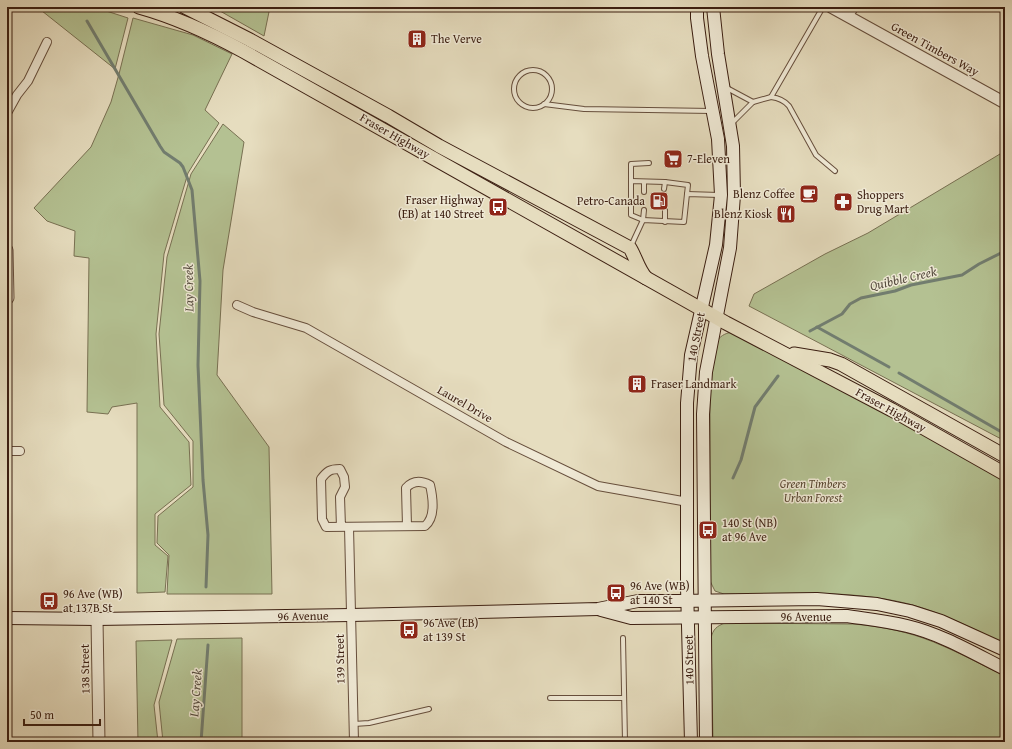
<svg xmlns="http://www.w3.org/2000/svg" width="1012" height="749" viewBox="0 0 1012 749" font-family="'Gentium Book Plus',serif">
  <rect width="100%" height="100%" fill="#e6ddbf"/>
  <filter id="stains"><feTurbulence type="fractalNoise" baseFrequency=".005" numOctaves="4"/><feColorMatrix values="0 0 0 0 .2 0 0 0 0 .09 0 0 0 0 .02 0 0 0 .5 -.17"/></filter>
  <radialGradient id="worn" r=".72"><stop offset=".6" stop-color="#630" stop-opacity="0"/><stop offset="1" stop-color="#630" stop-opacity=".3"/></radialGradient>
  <g fill="#b4c192" stroke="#787052">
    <path d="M37 7H94L128 18 115 69Z"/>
    <path d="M213 7H270L264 36Z"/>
    <path d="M133 18 193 35 232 54 205 110 219 123 188 173 164 254 156 334 160 407 189 442 191 485 155 514V545L168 556 165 592 137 593V403L112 407 108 414 87 412 89 258 74 256 75 231 47 221 34 208 91 147 111 102 119 74Z"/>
    <path d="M223 124 244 142 223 270 217 375 269 447 272 594H167L169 555 157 543 158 516 193 487V441L164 405 159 334 167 257 191 174Z"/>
    <path d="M1005 151V441L749 306 754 294 825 254 868 233Z"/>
    <path d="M732 332 736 333 1005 478V644C974 629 943 613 909 604 849 589 786 594 724 594L715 591 710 581V390C711 379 713 349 718 340 721 335 727 333 732 332Z"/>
    <path d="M725 623 853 624C877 626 900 630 923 638 951 648 978 663 1005 676V742H713L711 638C713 629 717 626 725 623Z"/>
    <path d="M242 638V742H163L159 702 177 639Z"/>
    <path d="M172 640 154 705 158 742H138L136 641Z"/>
  </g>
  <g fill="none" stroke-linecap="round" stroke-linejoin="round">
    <g stroke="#727d6f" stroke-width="3">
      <path d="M87 21 160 146 164 152 180 163 183 167 192 190 200 281 198 365 203 480 208 535 206 587"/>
      <path d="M817 327 889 367"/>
      <path d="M810 331 842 314 850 304 861 298 895 291 911 285 962 275 979 264 1005 251"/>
      <path d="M899 373 1005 434"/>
      <path d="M733 478 741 460 755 407 778 376"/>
      <path d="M201 742 208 645"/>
    </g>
    <g stroke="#664e3c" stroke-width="6">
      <g id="service">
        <path d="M850 17 857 7"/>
        <circle cx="533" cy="89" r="19"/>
        <path d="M725 87 753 102"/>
        <path d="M771 97C779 98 784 100 789 106L816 155 835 171"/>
        <path d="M544 104 584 109 712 111"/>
        <path d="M732 123 753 102 771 97 823 7"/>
        <path d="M631 181V164L649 163"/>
        <path d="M664 189 665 182"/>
        <path d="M644 192V182"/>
        <path d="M644 210 643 220 631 215V181L665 182 688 185 687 194"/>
        <path d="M665 210V222"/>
        <path d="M631 246 643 220 684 222 687 194 719 195"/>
        <path d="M623 638 625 742"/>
        <path d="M550 698H624"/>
        <path d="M354 724 369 723 429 709"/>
      </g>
    </g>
    <g stroke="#664e3c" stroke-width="10">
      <g id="minor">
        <path d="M7 113 17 95 28 81 47 42"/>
        <path d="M237 305 253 312 306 328 506 442 598 486 688 502"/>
        <path d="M7 451H20"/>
        <path d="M341 527 340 497 345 487 344 477 340 469C330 469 327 471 321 479L322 519 326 527 425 526C436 517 433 498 430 485 422 481 413 480 406 488L407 526"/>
        <path d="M349 527 354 742"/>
      </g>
    </g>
    <g stroke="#664e3c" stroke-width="13">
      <g id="tertiary">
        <path d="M831 7 1005 103"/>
        <path d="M7 250 8 298"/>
        <path d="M97 619 99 742"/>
      </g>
    </g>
    <g stroke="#3b1e11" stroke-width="14">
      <g id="secondary">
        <path d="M601 610 631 618 847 616C867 619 887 621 907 626 941 634 973 653 1005 669"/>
        <path d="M7 618 97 619 351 615 598 609 638 601H678L817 599 877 604 910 611 941 621 1005 650"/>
        <path d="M691 742 687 587V403L691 355 716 245 721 195 718 139 702 56 697 18V7"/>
        <path d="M706 742 703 414 706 372 730 248 734 195 733 146 718 54 713 7"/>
      </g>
    </g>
    <g stroke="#3b1e11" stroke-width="15">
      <g id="primary">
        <path d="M139 7C175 17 210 33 243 51L726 323 892 410 1005 474"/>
        <path d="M185 7 250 40 388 116 439 146 630 248C636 258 638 269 646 278"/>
        <path d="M794 354 830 360 841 364 1005 456"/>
      </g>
    </g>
    <use href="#service" stroke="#efe9d5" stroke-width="4"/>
    <use href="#minor" stroke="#efe9d5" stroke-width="8"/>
    <use href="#tertiary" stroke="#efe9d5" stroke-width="11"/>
    <use href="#secondary" stroke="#efe9d5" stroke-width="12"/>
    <use href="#primary" stroke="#e6ddbf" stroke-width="13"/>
  </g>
  <defs>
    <g id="building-square" transform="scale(1)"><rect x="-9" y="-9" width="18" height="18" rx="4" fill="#8f2418" stroke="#efe9d5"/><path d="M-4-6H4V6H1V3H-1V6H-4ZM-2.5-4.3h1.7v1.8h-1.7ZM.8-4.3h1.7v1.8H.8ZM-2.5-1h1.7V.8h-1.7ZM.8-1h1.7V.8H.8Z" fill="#fff"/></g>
    <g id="supermarket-square" transform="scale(1)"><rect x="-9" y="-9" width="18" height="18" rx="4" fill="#8f2418" stroke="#efe9d5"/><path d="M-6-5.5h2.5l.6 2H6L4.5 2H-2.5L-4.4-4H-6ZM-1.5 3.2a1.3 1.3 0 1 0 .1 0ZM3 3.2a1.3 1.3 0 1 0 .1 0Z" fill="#fff"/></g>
    <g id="cafe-square" transform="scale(1)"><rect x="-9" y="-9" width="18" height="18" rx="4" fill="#8f2418" stroke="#efe9d5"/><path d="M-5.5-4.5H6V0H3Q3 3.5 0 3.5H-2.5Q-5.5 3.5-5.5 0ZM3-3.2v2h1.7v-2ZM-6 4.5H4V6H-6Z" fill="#fff"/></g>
    <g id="fuel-square" transform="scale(1)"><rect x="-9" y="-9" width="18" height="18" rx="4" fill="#8f2418" stroke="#efe9d5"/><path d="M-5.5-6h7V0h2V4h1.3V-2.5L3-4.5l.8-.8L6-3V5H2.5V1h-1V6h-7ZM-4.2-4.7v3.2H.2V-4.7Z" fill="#fff"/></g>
    <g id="pharmacy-square" transform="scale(1)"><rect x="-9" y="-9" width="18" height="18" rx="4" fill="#8f2418" stroke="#efe9d5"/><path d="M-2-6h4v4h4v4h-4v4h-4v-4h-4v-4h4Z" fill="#fff"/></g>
    <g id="bus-square" transform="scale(1)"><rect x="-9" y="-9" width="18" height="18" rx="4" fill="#8f2418" stroke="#efe9d5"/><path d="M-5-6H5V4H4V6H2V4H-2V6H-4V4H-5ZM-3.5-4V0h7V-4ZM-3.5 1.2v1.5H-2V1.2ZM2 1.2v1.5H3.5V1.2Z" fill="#fff"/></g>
    <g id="restaurant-square" transform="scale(1)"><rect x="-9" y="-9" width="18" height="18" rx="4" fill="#8f2418" stroke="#efe9d5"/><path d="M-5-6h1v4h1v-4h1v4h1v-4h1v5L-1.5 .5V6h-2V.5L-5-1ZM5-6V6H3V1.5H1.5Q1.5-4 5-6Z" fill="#fff"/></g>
  </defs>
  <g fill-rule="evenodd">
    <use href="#building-square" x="417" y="39"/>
    <use href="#supermarket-square" x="673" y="159"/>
    <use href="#cafe-square" x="809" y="194"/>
    <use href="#fuel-square" x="659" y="201"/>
    <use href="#pharmacy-square" x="843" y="202"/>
    <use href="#bus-square" x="498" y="207"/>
    <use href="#restaurant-square" x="786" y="214"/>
    <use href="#building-square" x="637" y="384"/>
    <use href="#bus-square" x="708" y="530"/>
    <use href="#bus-square" x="616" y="593"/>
    <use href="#bus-square" x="49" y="601"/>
    <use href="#bus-square" x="409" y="630"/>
  </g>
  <g text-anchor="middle" stroke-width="3" stroke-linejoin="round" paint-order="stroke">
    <g font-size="12" fill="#3b1e11" stroke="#efe9d5" text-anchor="start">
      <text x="431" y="43">The Verve</text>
      <text x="687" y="163">7-Eleven</text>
      <text x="795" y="198" text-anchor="end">Blenz Coffee</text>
      <text x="857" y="199">Shoppers<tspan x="857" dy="14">Drug Mart</tspan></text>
      <text x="484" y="204" text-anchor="end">Fraser Highway<tspan x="484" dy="14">(EB) at 140 Street</tspan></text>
      <text x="645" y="205" text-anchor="end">Petro-Canada</text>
      <text x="772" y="218" text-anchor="end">Blenz Kiosk</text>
      <text x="651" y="388">Fraser Landmark</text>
      <text x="722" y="527">140 St (NB)<tspan x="722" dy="14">at 96 Ave</tspan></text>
      <text x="630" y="590">96 Ave (WB)<tspan x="630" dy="14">at 140 St</tspan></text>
      <text x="63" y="598">96 Ave (WB)<tspan x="63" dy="14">at 137B St</tspan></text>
      <text x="423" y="627">96 Ave (EB)<tspan x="423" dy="14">at 139 St</tspan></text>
    </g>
    <g font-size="12" fill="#3b1e11" stroke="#efe9d5">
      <text transform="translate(935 49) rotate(29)" y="4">Green Timbers Way</text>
      <text transform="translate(395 136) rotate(30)" y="4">Fraser Highway</text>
      <text transform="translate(696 337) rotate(-79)" y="4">140 Street</text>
      <text transform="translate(465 404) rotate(30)" y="4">Laurel Drive</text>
      <text transform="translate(891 410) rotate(29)" y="4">Fraser Highway</text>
      <text transform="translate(303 616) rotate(-1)" y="4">96 Avenue</text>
      <text x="806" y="621">96 Avenue</text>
      <text transform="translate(340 659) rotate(-91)" y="4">139 Street</text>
      <text transform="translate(689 660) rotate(-91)" y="4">140 Street</text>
      <text transform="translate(85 669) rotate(-91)" y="4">138 Street</text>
    </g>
    <g font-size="12" font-style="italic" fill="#594731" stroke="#efe9d5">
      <text x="813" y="488">Green Timbers<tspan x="813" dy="14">Urban Forest</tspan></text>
    </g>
    <g font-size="13" font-style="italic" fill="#574d40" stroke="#efe9d5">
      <text transform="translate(903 278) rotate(-13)" y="5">Quibble Creek</text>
      <text transform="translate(188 288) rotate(-91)" y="5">Lay Creek</text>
      <text transform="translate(195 693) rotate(-86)" y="5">Lay Creek</text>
    </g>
  </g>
  <rect width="1012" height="749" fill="none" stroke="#e6ddbf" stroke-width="24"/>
  <rect x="8" y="8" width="996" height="733" fill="none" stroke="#3b1e11" stroke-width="2"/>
  <rect x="12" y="12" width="988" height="725" fill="none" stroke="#3b1e11"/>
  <path d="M24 719v6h76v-6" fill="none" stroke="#3b1e11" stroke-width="2"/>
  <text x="30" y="719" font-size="12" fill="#3b1e11" stroke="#efe9d5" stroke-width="3" paint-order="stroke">50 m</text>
  <rect width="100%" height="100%" filter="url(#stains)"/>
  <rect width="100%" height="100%" fill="url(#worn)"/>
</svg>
